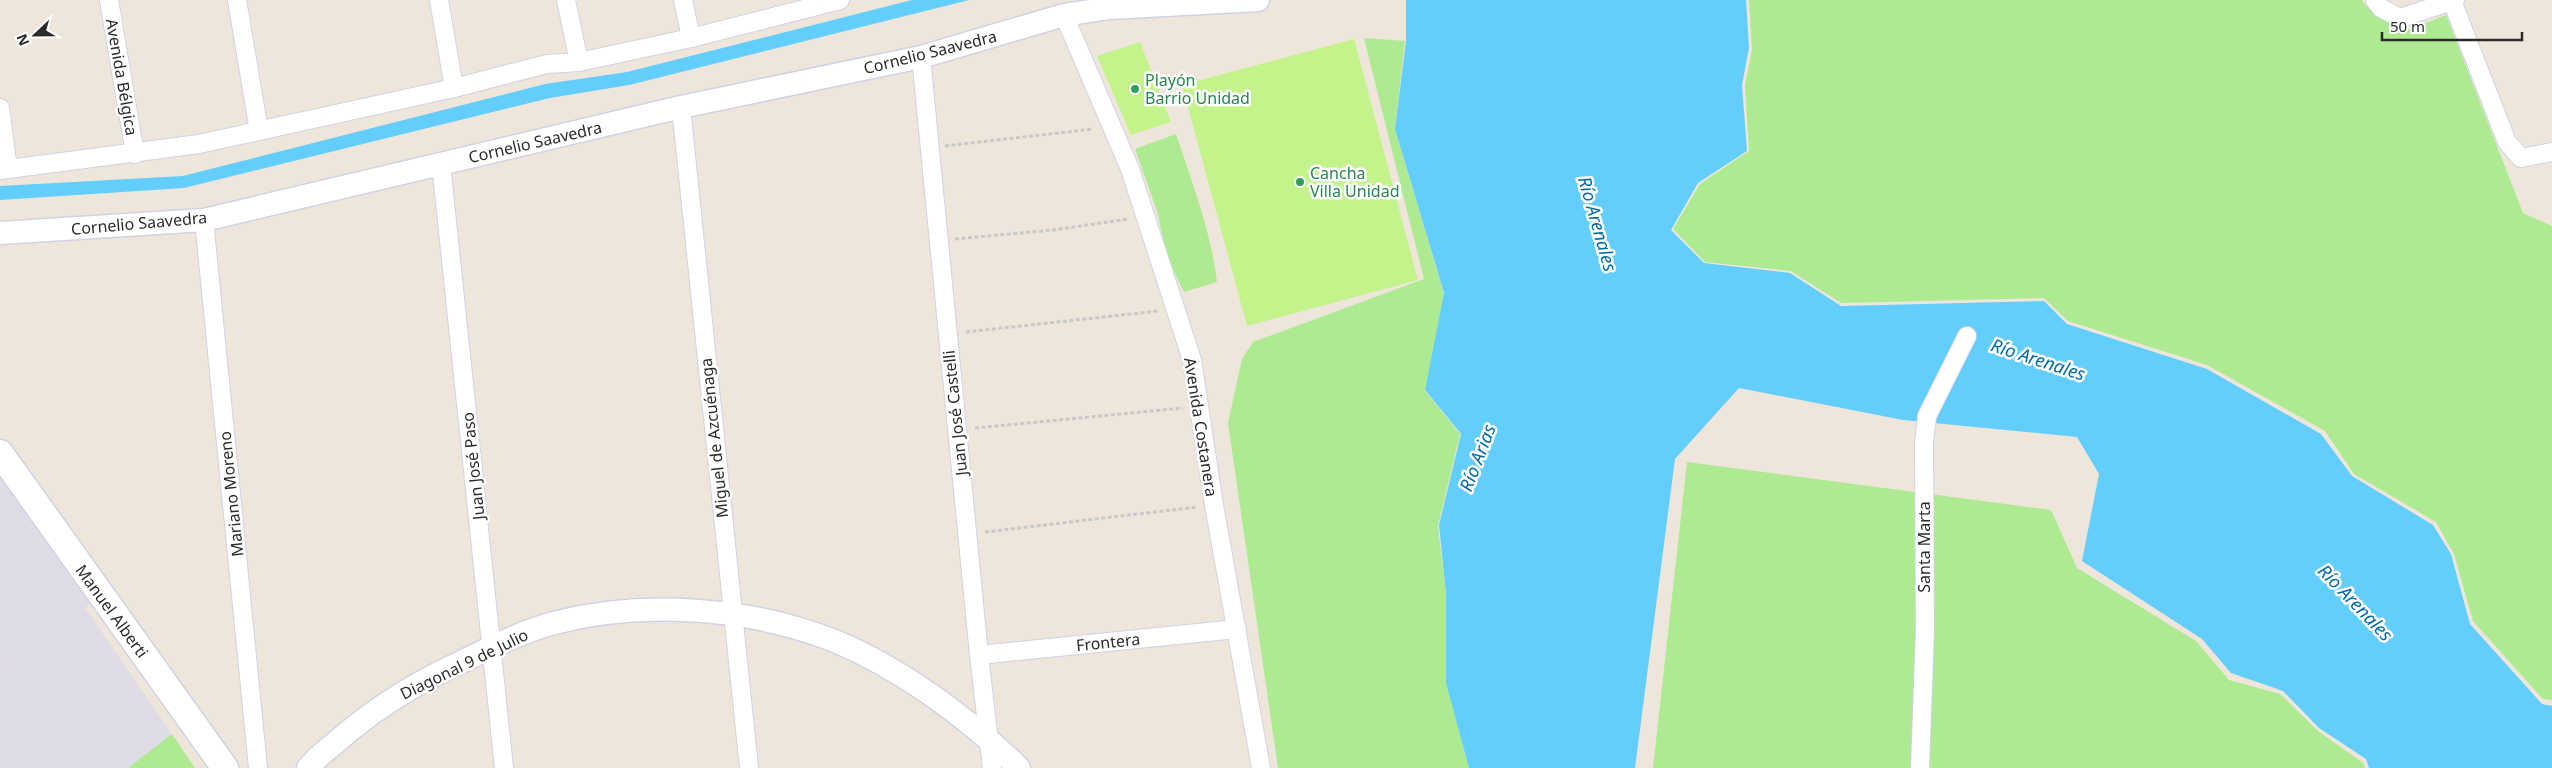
<svg xmlns="http://www.w3.org/2000/svg" width="2552" height="768" viewBox="0 0 2552 768" font-family="'Noto Sans',sans-serif">
  <rect width="100%" height="100%" fill="#eee6db"/>
  <path fill="#dfdce6" d="M0 453 100 595 85 608 172 734 128 768H0V673L5 668 0 672Z"/>
  <g fill="#adea92">
    <path d="M1749 0H2362L2364 4 2402 32 2446 15 2523 213 2552 226V700L2543 699 2473 621 2454 554 2436 522 2354 474 2325 431 2207 365 2068 321 2044 298 1841 303 1791 271 1705 262 1673 229 1700 184 1749 151 1745 85 1752 50Z"/>
    <path d="M1364 38 1405 41 1395 129 1444 294 1425 391 1460 434 1438 526 1446 594V682L1469 768H1278L1228 423 1242 359 1253 342 1424 279Z"/>
    <path d="M1176 134C1192 183 1211 231 1217 282L1184 292 1167 257 1157 211 1135 149Z"/>
    <path d="M1687 462 2051 510 2077 568 2196 641 2229 680 2280 694 2318 731 2363 763 2365 768H1653Z"/>
    <path d="M172 734 195 768H128Z"/>
  </g>
  <g fill="#c4f38c">
    <path d="M1354 39 1418 280 1247 326 1182 85Z"/>
    <path d="M1140 42 1171 122 1131 135 1097 56Z"/>
  </g>
  <g fill="#63cefb">
    <path d="M912 0H969L629 85 550 98 184 188 0 200V186L183 176 545 84 627 72Z"/>
    <path d="M1406 0H1746L1749 48 1742 85 1747 151 1698 183 1671 230 1704 263 1790 273 1841 306 2044 301 2067 324 2207 369 2321 434 2352 476 2433 525 2451 554 2470 624 2542 704 2552 706V768H2369L2366 759 2319 728 2283 691 2231 673 2202 639 2082 561 2099 474 2077 437 1903 420 1739 388 1675 459 1635 768H1469L1446 683V594L1439 525 1461 434 1425 390 1444 293 1395 129 1406 41Z"/>
  </g>
  <g fill="none" stroke-linecap="round" stroke-linejoin="round">
    <g stroke="#d0d3e5" stroke-width="20">
      <g id="minor">
        <path d="M109 0 135 154"/>
        <path d="M237 0 259 131"/>
        <path d="M439 0 454 88"/>
        <path d="M566 0 579 62"/>
        <path d="M683 0 691 38"/>
        <path d="M2375 0 2381 8 2400 18 2455 0"/>
        <path d="M2452 1 2507 142 2521 158 2552 152"/>
        <path d="M1064 15 1130 169 1192 360 1214 505 1261 768"/>
        <path d="M921 57 979 655 992 768"/>
        <path d="M681 107 749 768"/>
        <path d="M0 108 8 169"/>
        <path d="M441 164 504 768"/>
        <path d="M0 170 199 144 454 88 547 64 579 62 691 38 840 0"/>
        <path d="M204 220 258 768"/>
        <path d="M979 655 1237 629"/>
        <path d="M1920 768 1925 629 1924 443 1927 416 1967 336"/>
      </g>
    </g>
    <g stroke="#d0d3e5" stroke-width="25">
      <g id="tertiary">
        <path d="M0 233 204 220 681 107 921 57 1064 15 1109 8 1258 0"/>
        <path d="M308 768C315 759 325 751 334 744 371 711 410 686 455 665 486 650 520 632 554 623 643 600 749 607 835 641 902 669 967 717 1019 768"/>
      </g>
    </g>
    <g stroke="#d0d3e5" stroke-width="29">
      <path id="secondary" d="M0 453 225 768"/>
    </g>
    <g stroke="#c8c8c8" stroke-width="3" stroke-dasharray="4 2.5" stroke-linecap="butt">
      <path d="M945 146 1093 129"/>
      <path d="M955 239 1053 230 1128 219"/>
      <path d="M966 332 1158 311"/>
      <path d="M975 428 1183 408"/>
      <path d="M985 532 1197 507"/>
    </g>
    <use href="#minor" stroke="#fff" stroke-width="18"/>
    <use href="#tertiary" stroke="#fff" stroke-width="22"/>
    <use href="#secondary" stroke="#fff" stroke-width="26"/>
  </g>
  <g fill="#2e9e5b" stroke="#fff" stroke-width="2">
    <circle cx="1135" cy="89" r="5"/>
    <circle cx="1300" cy="182" r="5"/>
  </g>
  <g text-anchor="middle" stroke-width="5" stroke-linejoin="round" paint-order="stroke">
    <g font-size="16" fill="#2b2b2b" stroke="#fff">
      <text transform="translate(930 52) rotate(-14)" y="6">Cornelio Saavedra</text>
      <text transform="translate(122 77) rotate(80)" y="6">Avenida Bélgica</text>
      <text transform="translate(535 142) rotate(-13)" y="6">Cornelio Saavedra</text>
      <text transform="translate(139 223) rotate(-5)" y="6">Cornelio Saavedra</text>
      <text transform="translate(955 413) rotate(-96)" y="6">Juan José Castelli</text>
      <text transform="translate(1201 427) rotate(81)" y="6">Avenida Costanera</text>
      <text transform="translate(714 438) rotate(-96)" y="6">Miguel de Azcuénaga</text>
      <text transform="translate(473 466) rotate(-96)" y="6">Juan José Paso</text>
      <text transform="translate(231 494) rotate(-96)" y="6">Mariano Moreno</text>
      <text transform="translate(1924 547) rotate(-90)" y="6">Santa Marta</text>
      <text transform="translate(112 611) rotate(54)" y="6">Manuel Alberti</text>
      <text transform="translate(1108 642) rotate(-6)" y="6">Frontera</text>
      <text transform="translate(464 664) rotate(-26)" y="6">Diagonal 9 de Julio</text>
    </g>
    <g font-size="16" fill="#27864d" stroke="#fff" text-anchor="start">
      <text x="1145" y="86">Playón<tspan x="1145" dy="18">Barrio Unidad</tspan></text>
      <text x="1310" y="179">Cancha<tspan x="1310" dy="18">Villa Unidad</tspan></text>
    </g>
    <g font-size="18" font-style="italic" fill="#006aa9" stroke="#fff">
      <text transform="translate(1597 224) rotate(74)" y="6">Río Arenales</text>
      <text transform="translate(2038 360) rotate(18)" y="6">Río Arenales</text>
      <text transform="translate(1478 458) rotate(-69)" y="6">Río Arias</text>
      <text transform="translate(2355 603) rotate(46)" y="6">Río Arenales</text>
    </g>
  </g>
  <g transform="translate(35 35) rotate(248)" stroke="#ffffff" stroke-width="4" paint-order="stroke">
  <path d="M0-4L9 19L0 12L-9 19Z" fill="#2b2b2b"/>
  <text y="-8" font-size="14" font-weight="bold" text-anchor="middle" fill="#2b2b2b">N</text>
  </g>
  <path d="M2382 32v8h140v-8" fill="none" stroke="#2b2b2b" stroke-width="2.5"/>
  <text x="2390" y="32" font-size="15" fill="#2b2b2b" stroke="#ffffff" stroke-width="4" paint-order="stroke">50 m</text>
</svg>
